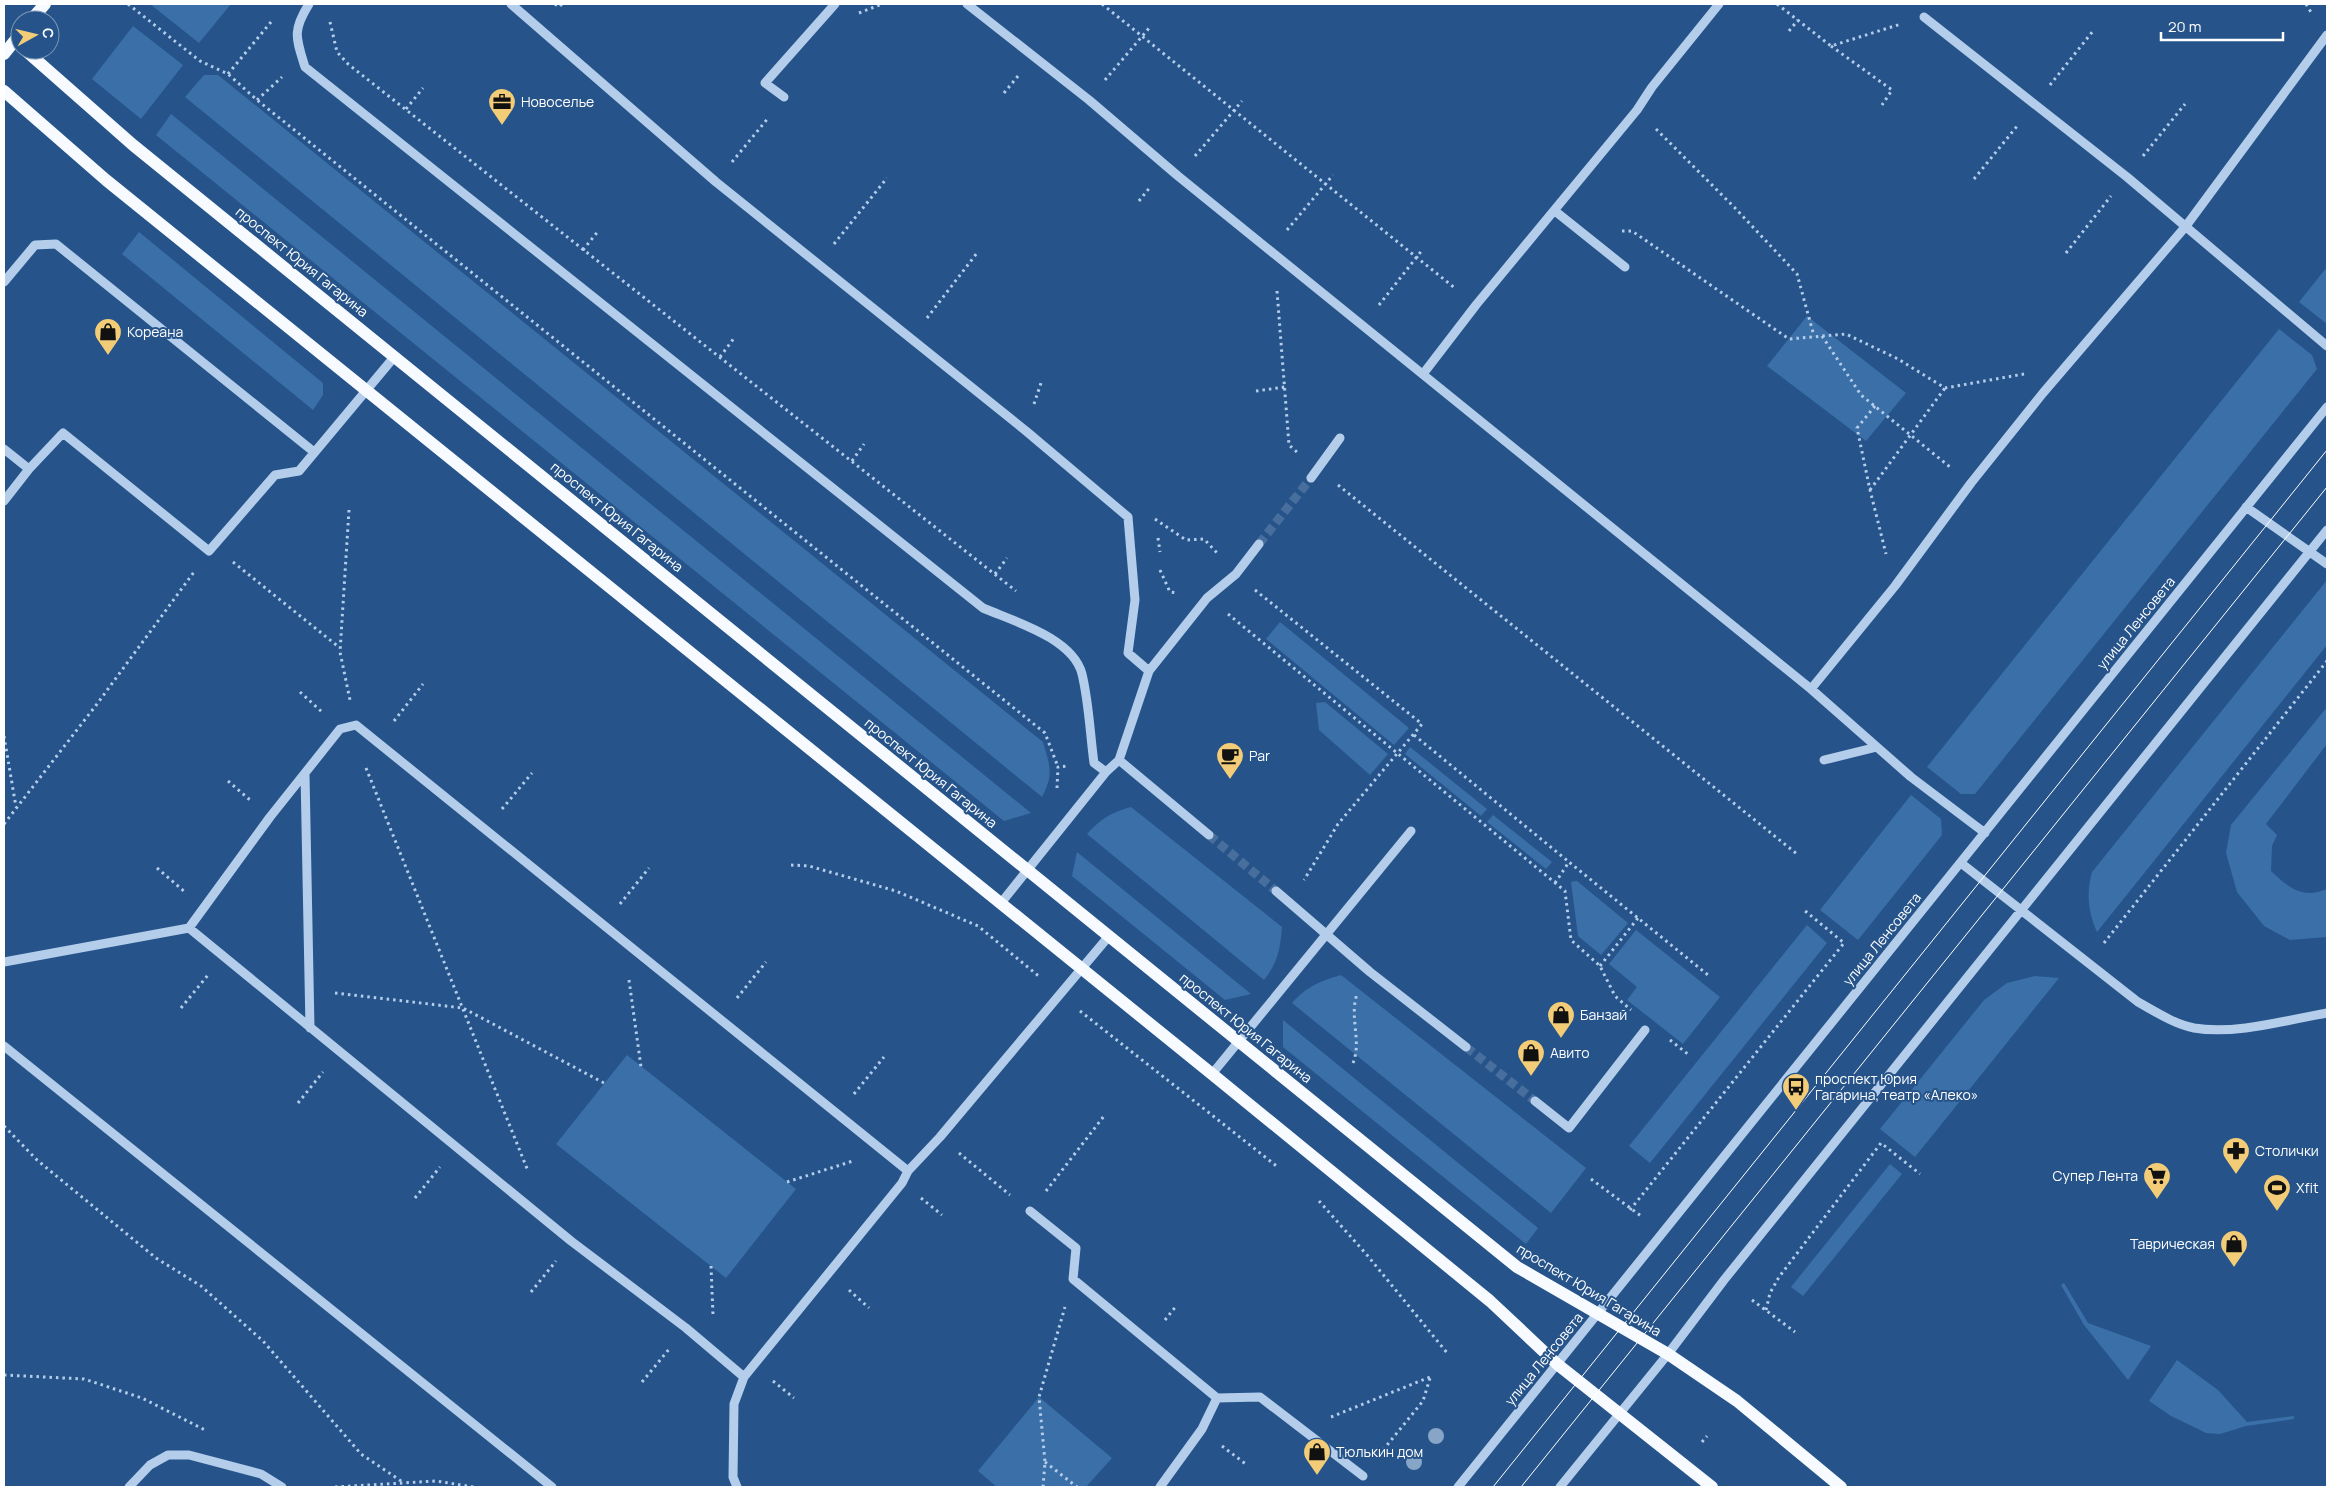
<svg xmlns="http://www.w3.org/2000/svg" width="2331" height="1491" font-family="Manrope,sans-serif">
<rect width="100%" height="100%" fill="#26548a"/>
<path fill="#3a6fa7" d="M150 4H231L199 43Z
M133 26 183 65 141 119 92 79Z
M204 75H218L1043 742C1050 766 1054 774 1042 797L185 97Z
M171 114 1031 813 1004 821 156 135Z
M139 232 323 383V395L313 410 122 254Z
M2327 267V324L2299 302Z
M1807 316 1906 393 1866 441 1767 366Z
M2279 329 2312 355 2317 369 1975 794H1961L1927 767Z
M2327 580V645L2097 932C2088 912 2086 893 2092 872Z
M1280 622 1409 728 1394 745 1266 639Z
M1325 702 1388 754 1370 775 1319 730 1316 703Z
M2327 707V744L2266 824 2277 835 2272 846 2271 871C2288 887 2302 900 2327 889V937L2290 940 2264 926 2237 892 2226 853 2231 825Z
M1410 747 1487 809 1481 816 1405 754Z
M1911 795 1941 819 1942 835 1858 940 1820 910Z
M1131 807 1282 927C1280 950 1278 962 1264 980L1087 834C1100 819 1112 812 1131 807Z
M1493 815 1552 862 1546 869 1487 822Z
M1077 852 1251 994 1225 1000 1072 876Z
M1577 881 1628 923 1601 955 1578 936 1571 882Z
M1807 925 1827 943 1650 1163 1629 1146Z
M1636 930 1720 997 1683 1044 1627 1000 1637 987 1609 964Z
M1341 975 1586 1168 1551 1213 1292 1003C1306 987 1320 981 1341 975Z
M2035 976 2059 978 1915 1157 1880 1129 1984 1000 2007 983Z
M1283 1020 1538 1228 1526 1244 1283 1047Z
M627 1055 796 1189 726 1278 556 1144Z
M1890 1164 1902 1174 1803 1296 1791 1287Z
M2064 1283 2088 1323 2151 1346 2128 1380 2084 1325 2061 1285Z
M2177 1360 2218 1390 2247 1422 2294 1416V1419L2246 1426 2220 1434 2206 1433 2171 1416 2149 1401Z
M1039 1397 1112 1458 1086 1487H997L978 1471Z"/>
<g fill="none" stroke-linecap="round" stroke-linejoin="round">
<path stroke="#476e9c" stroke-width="9" stroke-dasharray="9 4.5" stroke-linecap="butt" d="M1259 544 1311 478
M1209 835 1276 891
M1466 1047 1535 1101"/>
<path stroke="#b3cdea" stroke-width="3" stroke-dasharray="2.5 4" stroke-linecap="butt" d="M128 4 200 61 228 74 257 100 1045 733 1058 767
M555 4 559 7 562 4
M1102 4 1456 289
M1777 4 1831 46 1901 24
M2306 4 2312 14
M859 13 882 4
M330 22 337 52 348 64 1016 591
M1789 31 1798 20
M1831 46 1892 90 1882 105
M228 74 271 22
M1105 80 1150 27
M2050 85 2093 31
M1004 93 1018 76
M257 100 282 77
M406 109 423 88
M1656 129 1735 208 1797 274 1814 336
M1195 156 1242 101
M2143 156 2185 104
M732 162 769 117
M1974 179 2018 125
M1139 201 1151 186
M1287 230 1333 175
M1622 231H1632L1789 339 1846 334 1898 359 1945 388 2024 374
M834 244 887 178
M583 250 599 230
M2066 253 2111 196
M1277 291 1289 445 1298 453
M1379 305 1423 249
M927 318 977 253
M1822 336 1861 395 1950 467
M720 357 734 338
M1256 391 1285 387
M1034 404 1042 380
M1875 406 1857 428 1870 490 1886 554
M852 461 864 444
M1338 485 1797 854
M1870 490 1945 388
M349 510 340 652 350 700
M1155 519 1186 540 1204 539 1218 554
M1158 538 1160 552
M233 562 340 648
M1160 570 1170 592 1178 593
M995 574 1007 558
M1255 590 1422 724 1338 824 1304 880
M1228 614 1565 891 1571 940 1600 966 1615 996 1631 1010
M300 692 322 712
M394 721 423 684
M1414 735 1569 862
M4 736 16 807
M366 768 528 1171
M228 781 250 800
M1057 788 1058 767 1068 766
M502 809 532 773
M4 824 97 704 194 572
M791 865 809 866 896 891 978 926 1041 978
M157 868 185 892
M1555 883 1569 862 1708 975
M620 904 649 868
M2104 943 2327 661
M1600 966 1638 918
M629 980 641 1067
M335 993 463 1008 604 1083
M737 998 766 962
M181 1008 208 975
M1080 1011 1279 1168
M1670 1040 1689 1055
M1353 1063C1362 1041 1349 1017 1357 994
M854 1094 884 1057
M298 1103 323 1072
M4 1126 37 1160 156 1258 201 1286 263 1341 361 1454 404 1483
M959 1153 1010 1195
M1591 1179 1641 1216
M787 1182 853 1161
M1046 1191 1104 1116
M415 1198 440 1167
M921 1198 942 1215
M1319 1201 1367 1255 1448 1354
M1630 1210 1844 943 1804 910
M711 1266 713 1315
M849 1290 869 1308
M531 1292 556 1261
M1752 1300 1795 1332
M1766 1310 1770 1293 1779 1277 1881 1143 1920 1174
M1165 1320 1177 1305
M4 1375 84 1379 142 1398 205 1430
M773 1381 794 1398
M642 1382 670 1348
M1331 1417 1430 1377
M1702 1442 1707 1436
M1222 1446 1247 1465
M1379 1455 1423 1401 1430 1378
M1045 1462 1077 1487
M335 1487 436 1481 474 1487
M1043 1487 1045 1462 1039 1397 1065 1307"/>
<path stroke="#b3cdea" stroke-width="9" d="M309 4C292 31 296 38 305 67L983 608C1013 621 1073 638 1082 674 1089 703 1090 734 1094 763L1106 772
M511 4 716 182 1026 431 1128 517 1135 600 1128 653 1149 671
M967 4 1089 100 1178 176 1811 689 1911 777 1985 833
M1924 17 2127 177 2327 346
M784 97 765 83 835 4
M1555 211 1625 267
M4 282 35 245 56 244 314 452
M1423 374 1476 305 1637 110 1652 87 1719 4
M4 449 29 469
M1311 478 1340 438
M4 501 29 469 63 433 209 551 275 475 299 471 395 356
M2246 507 2327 564
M1811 689 1895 586 1971 483 2043 393 2186 226 2327 35
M1119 760 1209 835
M1824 760 1877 747
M305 774 310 1028
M1961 863 2138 1002C2156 1012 2174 1024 2194 1028 2235 1035 2287 1020 2327 1013
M1276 891 1370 972 1466 1047
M1001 903 1106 772 1119 760 1149 671 1207 598 1236 574 1259 544
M189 928 571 1241 686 1328 744 1377
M4 962 189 928 270 817 340 729 356 725 908 1171
M4 1046 552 1487
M1212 1074 1411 831
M1535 1101 1569 1128 1645 1030
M1030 1211 1076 1248 1073 1279 1217 1398 1202 1429 1160 1487
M1217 1398 1260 1397 1363 1476
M129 1487 150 1465 168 1455H189L261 1474 282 1487
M737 1487 733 1477 734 1404 744 1377 902 1183 908 1171 940 1137 1109 936
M1458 1487 2327 407
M1560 1487 1668 1354 1724 1280 2327 530"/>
<path stroke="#f7fafe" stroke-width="12" d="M31 20 45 4
M25 50 133 145 1517 1267 1668 1354 1737 1401 1841 1487
M4 54 20 34
M4 91 106 180 1212 1074 1490 1301 1557 1364 1712 1487"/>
<path stroke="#fff" stroke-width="1" d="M1493 1487 2327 450
M1521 1487 2327 487"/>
</g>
<g fill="#87a5c6">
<circle cx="1436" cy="1436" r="8"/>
<circle cx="1414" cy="1462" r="8"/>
</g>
<defs>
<symbol id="office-pin" viewBox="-11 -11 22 30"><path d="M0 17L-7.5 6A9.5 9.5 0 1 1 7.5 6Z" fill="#f3cc78" stroke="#26548a"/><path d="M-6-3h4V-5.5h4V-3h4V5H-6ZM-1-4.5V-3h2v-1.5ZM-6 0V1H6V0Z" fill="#111"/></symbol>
<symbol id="shop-pin" viewBox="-11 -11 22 30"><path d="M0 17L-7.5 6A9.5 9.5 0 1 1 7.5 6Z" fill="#f3cc78" stroke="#26548a"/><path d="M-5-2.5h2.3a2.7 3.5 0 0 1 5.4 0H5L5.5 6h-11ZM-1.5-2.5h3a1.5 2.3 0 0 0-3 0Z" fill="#111"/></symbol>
<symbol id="cafe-pin" viewBox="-11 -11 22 30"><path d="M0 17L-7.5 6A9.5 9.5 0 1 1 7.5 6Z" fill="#f3cc78" stroke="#26548a"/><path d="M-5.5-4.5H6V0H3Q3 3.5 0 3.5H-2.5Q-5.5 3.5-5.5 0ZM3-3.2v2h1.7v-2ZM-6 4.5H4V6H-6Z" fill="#111"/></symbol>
<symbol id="bus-pin" viewBox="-11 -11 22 30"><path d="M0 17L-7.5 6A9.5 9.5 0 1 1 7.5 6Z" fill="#f3cc78" stroke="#26548a"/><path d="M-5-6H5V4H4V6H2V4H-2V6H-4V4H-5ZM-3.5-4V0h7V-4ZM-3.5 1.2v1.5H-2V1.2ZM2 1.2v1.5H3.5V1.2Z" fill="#111"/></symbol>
<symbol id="pharmacy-pin" viewBox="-11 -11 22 30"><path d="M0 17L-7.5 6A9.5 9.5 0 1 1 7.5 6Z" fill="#f3cc78" stroke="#26548a"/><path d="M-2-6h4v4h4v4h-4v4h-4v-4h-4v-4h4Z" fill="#111"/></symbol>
<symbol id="supermarket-pin" viewBox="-11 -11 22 30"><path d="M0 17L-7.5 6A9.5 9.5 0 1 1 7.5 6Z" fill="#f3cc78" stroke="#26548a"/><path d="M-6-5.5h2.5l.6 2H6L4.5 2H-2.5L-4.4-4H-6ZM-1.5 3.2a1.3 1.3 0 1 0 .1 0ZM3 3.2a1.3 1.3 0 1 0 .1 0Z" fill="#111"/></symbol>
<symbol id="stadium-pin" viewBox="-11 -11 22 30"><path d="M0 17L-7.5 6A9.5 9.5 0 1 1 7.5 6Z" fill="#f3cc78" stroke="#26548a"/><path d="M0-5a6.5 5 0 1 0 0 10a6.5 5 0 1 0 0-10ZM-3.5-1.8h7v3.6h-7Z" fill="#111"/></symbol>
</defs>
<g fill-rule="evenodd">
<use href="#office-pin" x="486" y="86" width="32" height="43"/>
<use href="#shop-pin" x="92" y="316" width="32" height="43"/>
<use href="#cafe-pin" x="1214" y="740" width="32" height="43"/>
<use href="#shop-pin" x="1545" y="999" width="32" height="43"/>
<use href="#shop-pin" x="1515" y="1037" width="32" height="43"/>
<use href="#bus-pin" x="1780" y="1071" width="32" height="43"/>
<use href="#pharmacy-pin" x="2220" y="1135" width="32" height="43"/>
<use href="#supermarket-pin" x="2141" y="1160" width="32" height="43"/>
<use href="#stadium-pin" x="2261" y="1172" width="32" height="43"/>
<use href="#shop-pin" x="2218" y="1228" width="32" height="43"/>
<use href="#shop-pin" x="1301" y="1436" width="32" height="43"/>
</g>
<g text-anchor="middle" stroke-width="4" stroke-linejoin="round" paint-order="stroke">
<g font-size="14" fill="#fff" stroke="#26548a" text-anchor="start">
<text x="521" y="107">Новоселье</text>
<text x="127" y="337">Кореана</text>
<text x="1249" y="761">Par</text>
<text x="1580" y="1020">Банзай</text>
<text x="1550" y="1058">Авито</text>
<text x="1815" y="1084">проспект Юрия<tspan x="1815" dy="16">Гагарина, театр «Алеко»</tspan></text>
<text x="2255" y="1156">Столички</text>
<text x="2138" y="1181" text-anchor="end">Супер Лента</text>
<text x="2296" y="1193">Xfit</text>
<text x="2215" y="1249" text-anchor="end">Таврическая</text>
<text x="1336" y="1457">Тюлькин дом</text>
</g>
<g font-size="14" fill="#fff" stroke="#26548a">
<text transform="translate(302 262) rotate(39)" y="5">проспект Юрия Гагарина</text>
<text transform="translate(617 517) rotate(39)" y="5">проспект Юрия Гагарина</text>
<text transform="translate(2136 623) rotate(-51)" y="5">улица Ленсовета</text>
<text transform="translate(931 773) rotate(39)" y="5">проспект Юрия Гагарина</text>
<text transform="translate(1882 939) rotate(-51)" y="5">улица Ленсовета</text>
<text transform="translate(1246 1028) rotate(39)" y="5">проспект Юрия Гагарина</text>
<text transform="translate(1589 1290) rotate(31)" y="5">проспект Юрия Гагарина</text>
<text transform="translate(1544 1359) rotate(-51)" y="5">улица Ленсовета</text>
</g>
</g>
<rect width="2331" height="1491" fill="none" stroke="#ffffff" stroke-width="10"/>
<g transform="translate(35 35) rotate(82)"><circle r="24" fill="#26548a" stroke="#7d98b9"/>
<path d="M0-4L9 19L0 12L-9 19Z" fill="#f3cc78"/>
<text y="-8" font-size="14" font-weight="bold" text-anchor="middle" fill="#ffffff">С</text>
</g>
<path d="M2161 32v8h122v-8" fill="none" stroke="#ffffff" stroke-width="2.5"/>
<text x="2168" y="32" font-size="15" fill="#ffffff" stroke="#26548a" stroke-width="4" paint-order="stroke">20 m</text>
</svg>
